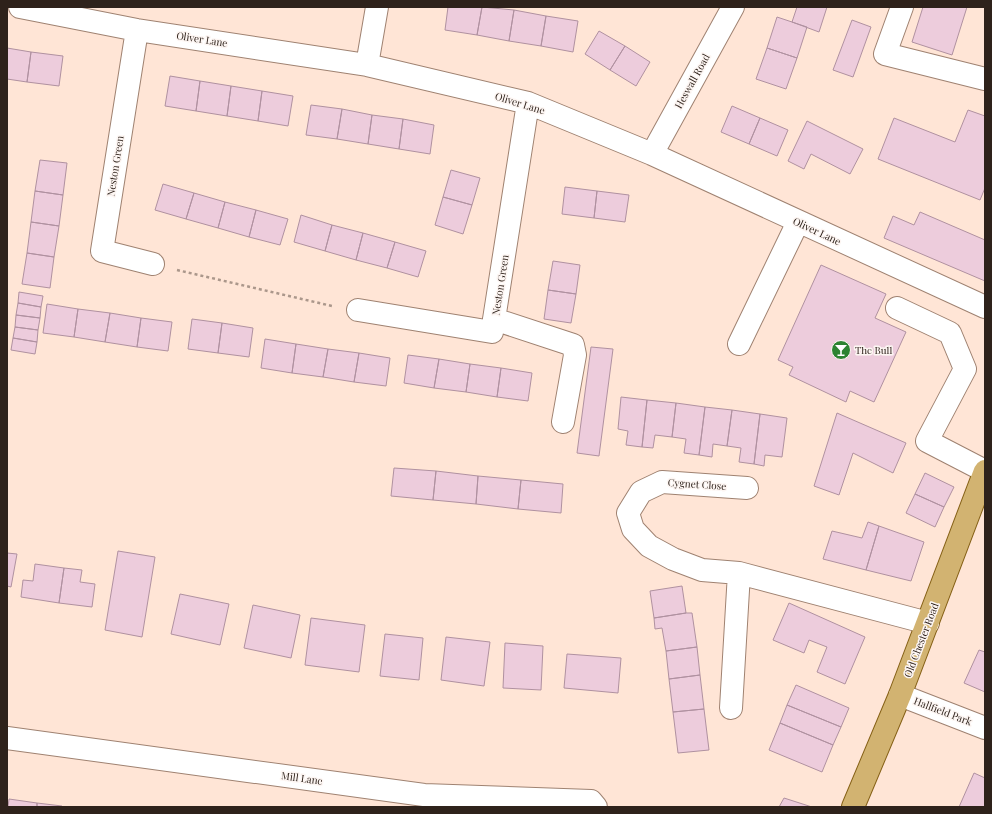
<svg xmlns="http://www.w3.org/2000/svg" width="992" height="814" font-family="'Playfair Display',serif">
<rect width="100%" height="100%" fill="#ffe5d6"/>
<path fill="#edccdc" stroke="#b091a0" d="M448 7H482L477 35 445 30Z
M482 7 514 10 509 41 477 35Z
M797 7H827L819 32 792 22Z
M923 7H967L952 55 912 42Z
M514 10 546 16 541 46 509 41Z
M546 16 578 21 573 52 541 46Z
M777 17 807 27 797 58 767 48Z
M852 20 871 27 853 77 833 70Z
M599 31 625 46 610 70 585 54Z
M625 46 650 62 636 86 610 70Z
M7 48 31 52 27 82 7 79Z
M767 48 797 58 786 89 756 79Z
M31 52 63 56 59 86 27 82Z
M170 76 200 81 196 111 165 106Z
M200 81 231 86 227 116 196 111Z
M231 86 262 91 258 121 227 116Z
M262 91 293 96 288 126 258 121Z
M311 105 342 109 337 139 306 135Z
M732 106 760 118 749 144 721 132Z
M342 109 372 115 368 144 337 139Z
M968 110 985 116V188L980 200 878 159 894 118 955 142Z
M372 115 403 119 399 149 368 144Z
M760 118 788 130 777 156 749 144Z
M403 119 434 125 430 154 399 149Z
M807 121 863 149 850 174 811 154 804 169 788 161Z
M40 160 67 163 63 195 35 191Z
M451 170 480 178 472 205 443 197Z
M163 184 194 193 186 219 155 210Z
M565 187 597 191 594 218 562 214Z
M35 191 63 195 59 226 31 222Z
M597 191 629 195 625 222 594 218Z
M194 193 225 202 218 228 186 219Z
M443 197 472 205 463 234 435 225Z
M225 202 256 210 249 237 218 228Z
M256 210 288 219 280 245 249 237Z
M920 212 985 240V281L884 238 893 216 914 225Z
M301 215 332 225 325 251 294 242Z
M31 222 59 226 54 257 27 253Z
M332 225 363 233 356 260 325 251Z
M363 233 395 242 387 268 356 260Z
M395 242 426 251 418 277 387 268Z
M27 253 54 257 50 288 22 284Z
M553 261 580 265 576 294 548 290Z
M821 265 886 294 875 318 906 332 874 402 850 391 846 402 789 375 793 367 778 360Z
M548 290 576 294 571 323 544 319Z
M19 292 43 296 41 307 18 303Z
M18 303 41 307 40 318 16 315Z
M47 304 78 309 74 337 43 333Z
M78 309 110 313 105 342 74 337Z
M110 313 141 318 137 347 105 342Z
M16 315 40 318 38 330 15 327Z
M141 318 172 322 168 351 137 347Z
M192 319 222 323 218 353 188 349Z
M222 323 253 328 249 357 218 353Z
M15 327 38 330 37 342 13 338Z
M13 338 37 342 35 354 11 350Z
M265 339 296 344 292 373 261 368Z
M296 344 328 349 323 377 292 373Z
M591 347 613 349 599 456 577 453Z
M328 349 359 353 354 382 323 377Z
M359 353 390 358 386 386 354 382Z
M408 355 439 359 434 388 404 383Z
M439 359 470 364 466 392 434 388Z
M470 364 501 368 497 397 466 392Z
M501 368 532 373 528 401 497 397Z
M621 397 647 400 642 447 626 445 628 431 618 429Z
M647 400 676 403 672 437 655 435 653 448 642 447Z
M676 403 705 407 699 455 684 453 686 439 672 437Z
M705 407 732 410 727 446 713 444 712 457 699 455Z
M732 410 760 414 754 464 739 462 741 448 727 446Z
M837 413 906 443 893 473 853 453 839 495 814 486Z
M760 414 787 418 782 457 765 455 764 466 754 464Z
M394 468 436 471 433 500 391 496Z
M436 471 478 476 476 504 433 500Z
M925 473 954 487 944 507 915 494Z
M478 476 521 480 518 509 476 504Z
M521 480 563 484 561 513 518 509Z
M915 494 944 507 935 527 906 513Z
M868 522 879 526 866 570 823 559 832 531 862 538Z
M879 526 924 542 911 581 866 570Z
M118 551 155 557 142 637 105 630Z
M7 553 17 554 11 587 7 586Z
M35 564 64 568 59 603 21 597 23 580 33 581Z
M64 568 82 570 80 582 95 584 92 607 59 603Z
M682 586 686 613 654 618 650 591Z
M180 594 229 604 220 645 171 634Z
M789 603 865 637 845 684 817 672 827 647 809 640 804 653 773 640Z
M253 605 300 615 291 658 244 648Z
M686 613H692L697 647 666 651 662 628 655 629 654 618Z
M311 618 365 625 359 672 305 665Z
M385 634 423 638 419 680 380 676Z
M446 637 490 642 484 686 441 680Z
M505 643 543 646 541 690 503 688Z
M697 647 700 675 669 679 666 651Z
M979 650 985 652V692L964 683Z
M567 654 621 658 618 693 564 688Z
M700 675 704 709 673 712 669 679Z
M796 685 849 708 841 727 787 705Z
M787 705 841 727 833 745 780 723Z
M704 709 709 750 678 753 673 712Z
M780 723 833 745 822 772 769 750Z
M974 773 985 778V807H959Z
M784 798 812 807H779Z
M9 799 37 803V807H8Z
M37 803 62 806V807H37Z"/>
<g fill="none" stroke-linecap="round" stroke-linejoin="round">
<defs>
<path id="minor" d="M20 7 137 30 367 65 528 103 652 154 985 307
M902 7 885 54 985 79
M137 30 102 251 153 264
M367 65 377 7
M652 154 733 7
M897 308 950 333 965 369 927 441 985 471
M358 310 492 332 528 103
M494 319 573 345 575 355 563 422
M739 344 798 222
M739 573 928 623
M900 695 985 728
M731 708 739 573 702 570 673 559 649 546 633 529 628 513 641 492 662 482 747 488
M7 738 424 795 591 801 596 807"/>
<path id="major" d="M853 807 900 695 985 471"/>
</defs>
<use href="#minor" stroke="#9f8271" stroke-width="24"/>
<use href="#major" stroke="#856016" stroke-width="24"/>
<path stroke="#ab978b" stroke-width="2.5" stroke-dasharray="3 3" stroke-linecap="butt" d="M177 270 332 306"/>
<use href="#minor" stroke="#fff" stroke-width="22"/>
<use href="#major" stroke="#d2b371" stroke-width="22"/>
</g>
<defs>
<symbol id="bar-disc" viewBox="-11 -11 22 22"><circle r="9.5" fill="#2c8331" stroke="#fdf6f3"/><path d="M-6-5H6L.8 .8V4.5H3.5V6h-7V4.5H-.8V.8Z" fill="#fff"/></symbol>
</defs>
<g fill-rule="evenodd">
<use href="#bar-disc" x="830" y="339" width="22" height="22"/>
</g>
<g text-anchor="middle" stroke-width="3" stroke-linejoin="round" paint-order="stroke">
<g font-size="10" fill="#2e221b" stroke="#fdf6f3">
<text transform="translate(202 39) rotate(9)" y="4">Oliver Lane</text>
<text transform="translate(692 81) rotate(-61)" y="4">Heswall Road</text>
<text transform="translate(520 103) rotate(17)" y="4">Oliver Lane</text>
<text transform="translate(115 166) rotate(-81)" y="4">Neston Green</text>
<text transform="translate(817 231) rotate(25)" y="4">Oliver Lane</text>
<text transform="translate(500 285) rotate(-81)" y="4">Neston Green</text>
<text transform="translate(697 484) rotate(4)" y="4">Cygnet Close</text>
<text transform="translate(921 640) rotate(-69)" y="4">Old Chester Road</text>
<text transform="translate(943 711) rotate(21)" y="4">Hallfield Park</text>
<text transform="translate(302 778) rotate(8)" y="4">Mill Lane</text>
</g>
<g font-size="10" fill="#2e221b" stroke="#fdf6f3" text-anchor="start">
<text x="855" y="354">The Bull</text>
</g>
</g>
<rect width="992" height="814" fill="none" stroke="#2e221b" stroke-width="16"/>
</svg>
